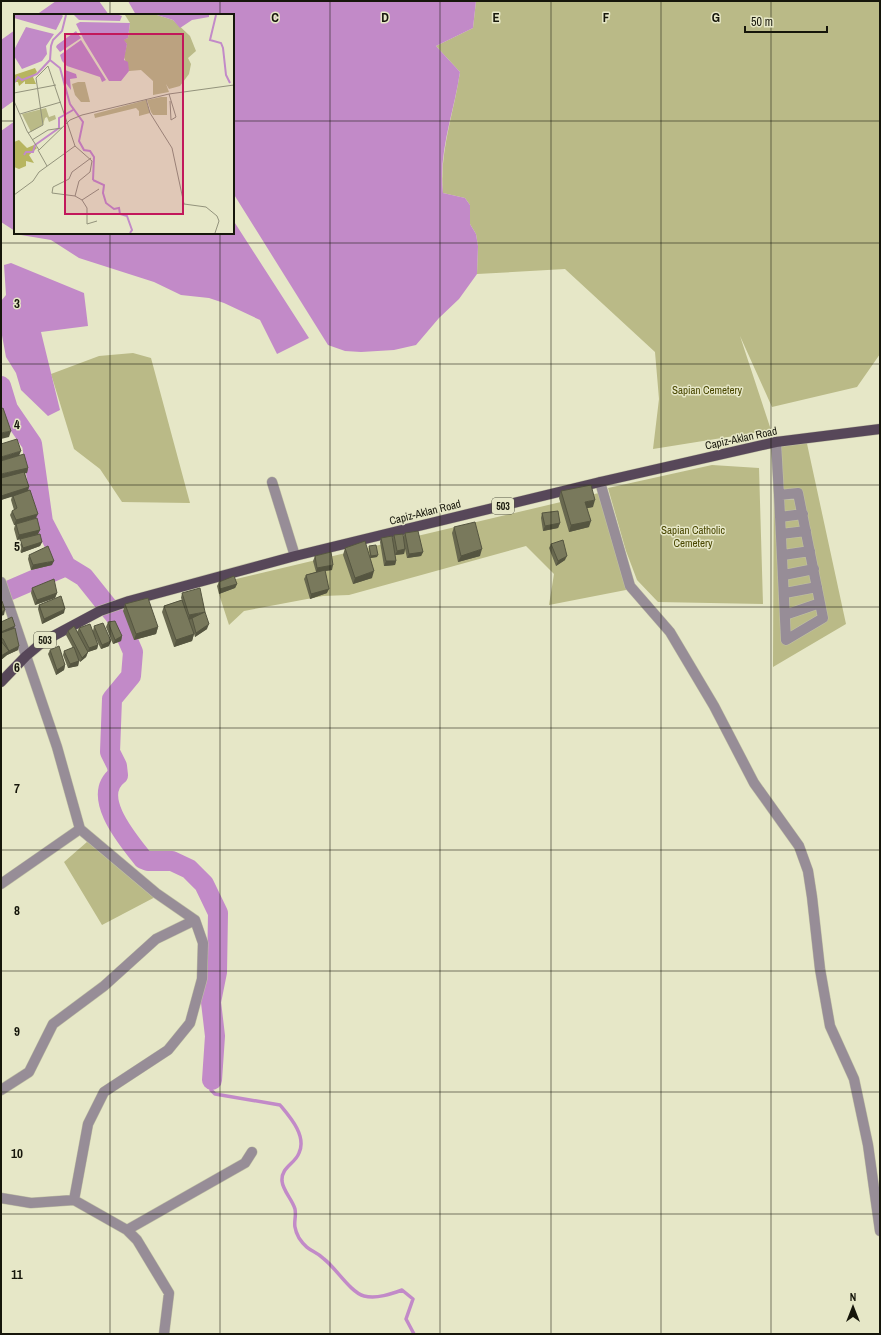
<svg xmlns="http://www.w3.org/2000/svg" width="881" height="1335" font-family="'Archivo Narrow',sans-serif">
<rect width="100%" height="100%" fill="#e6e7c7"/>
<path fill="#baba87" d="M476 1H880V354L857 387 772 407 740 336 771 430 653 449 659 399 655 352 565 269 477 274 478 246 476 234 470 224V205L465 198 443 193C439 152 454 113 460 72L436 46 473 28Z
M133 353 151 358 190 503 122 502 100 469 74 449 51 374 99 356Z
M806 439 846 624 773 667 774 444Z
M712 465 759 468 763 604 658 602 637 580 626 551 608 488Z
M603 492 631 589 549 605 554 574 526 546 349 595 323 596 244 611 229 625 219 594 235 588 232 580Z
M95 835 161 894 102 925 64 862Z"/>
<path fill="#c28ac8" d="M56 1H99L109 15H36Z
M128 1H476L473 28 436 46 460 72C454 113 438 152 443 193L465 198 470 205V224L476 234 478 246 477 274 459 299 439 318 416 345 394 350 361 352 345 351 328 345 233 193V15H136Z
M15 30V100L1 110V40Z
M15 121V231L1 222V131Z
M233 220 309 338 277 354 260 320 224 303 209 298 181 295 154 282 79 258 51 240 21 235 17 233H233Z
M11 263 84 293 88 326 41 332 60 410 48 416 21 390 16 373 6 357 1 330V301L6 295 4 265Z"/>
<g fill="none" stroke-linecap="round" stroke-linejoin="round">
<path stroke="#c28ac8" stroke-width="3.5" d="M212 1080 211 1090 215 1094 280 1105C290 1117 307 1136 299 1153 295 1164 281 1167 282 1181 283 1191 292 1199 295 1209 297 1220 291 1223 299 1238 309 1253 314 1249 324 1259 335 1267 351 1293 364 1296 377 1299 391 1294 402 1290L413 1299 406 1319 414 1334"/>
<path stroke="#c28ac8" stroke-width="20" d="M1 386 8 409 32 444 43 522 66 566 84 577 120 622 133 652 131 676 112 699 110 752 117 766 118 775C90 796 128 840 143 859L148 861H172L189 869 204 884 218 913 217 972 211 1002 215 1036 212 1080
M1 594 66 566"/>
<defs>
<path id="street" d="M776 442 779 495 798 493 823 618 786 640 779 495
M272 482 295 556
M600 482 630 586 670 632 714 706 754 783 799 846 808 871 812 897 820 969 830 1026 854 1079 868 1145 880 1231
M780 517 803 514
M781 534 806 531
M783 555 810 551
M784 575 814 569
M1 582 57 747 80 829 156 893 195 920 203 943 202 979 190 1023 168 1050 104 1092 88 1124 74 1200 127 1230 137 1240 169 1293 164 1334
M785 593 817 587
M785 615 820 603
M1 884 80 829
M1 1090 29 1072 53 1024 104 986 156 939 195 920
M1 1198 31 1203 74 1200
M127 1230 245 1163 252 1152"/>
<path id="primary" d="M1 682 26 656 44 641 100 611 129 601 295 556 600 482 776 442 880 429"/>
</defs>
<use href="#street" stroke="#c1c1a5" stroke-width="11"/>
<use href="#primary" stroke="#c1c1a5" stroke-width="11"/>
<use href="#street" stroke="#978d97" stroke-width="10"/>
<use href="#primary" stroke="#574759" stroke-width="10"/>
</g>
<path fill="#68684f" d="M20 455 28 468 27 473H25L28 491 36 518 26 521 40 530 38 534 42 542 40 546 21 553 18 544 20 539 17 540 14 529 15 525H14L10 515 12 511 14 510 11 500 12 496 1 500Z
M561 491 593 507 587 508 589 527 569 532 559 498Z
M542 513 560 523 558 528 543 531 541 518Z
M454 527 480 556 458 562 452 533Z
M405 533 423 552 421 556 407 558 405 549 404 554 395 555 396 561 395 565 384 566 380 542 381 538 392 539 394 535 403 537Z
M551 544 565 560 556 566 549 548Z
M369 546 377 557 370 558 369 549Z
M345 548 372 578 353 584 343 555Z
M29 555 52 565 31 570 28 559Z
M315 556 332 570 325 571 327 593 310 599 304 579 306 575 316 572 313 561Z
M219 582 237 584 235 588 219 594 217 586Z
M32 588 57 593 55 598 35 605 31 593Z
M182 593 207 629 195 637 194 634 192 641 174 647 162 612 164 606 182 600 181 598Z
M125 604 158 627 156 634 134 640 123 611Z
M39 605 64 613 42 624 38 609Z
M1 622 14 628 18 650 7 655 1 660Z
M108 622 122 636 121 641 113 644 106 627Z
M94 626 109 646 101 649 95 637 98 645 97 649 88 652 86 657 80 662 77 657 79 661 78 666 68 668 63 655 64 651 73 648 66 635 68 631 77 632 79 628 93 631Z
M50 650 65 665 64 670 56 675 48 654Z"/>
<path fill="#555540" d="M11 431 9 437 1 439V433Z
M21 451 19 456 1 461V457Z
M28 468 27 473 1 479V474Z
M29 487 28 492 1 500V496Z
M595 500 593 507 583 509 585 502Z
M38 514 36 518 14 525 16 520Z
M591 521 589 527 569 532 571 525Z
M560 523 558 528 543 531 545 526Z
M40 530 38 534 17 540 19 535Z
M42 542 40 546 21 553 23 548Z
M405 549 404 554 395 555 397 551Z
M482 549 480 556 458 562 461 556Z
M423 552 421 556 407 558 409 554Z
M378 555 377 557 370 558 371 556Z
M567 556 565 560 556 566 558 561Z
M54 561 52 565 31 570 33 565Z
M386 561H396L395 565 384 566Z
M333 565 332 570 316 572 317 568Z
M374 571 372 578 353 584 355 578Z
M237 584 235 588 219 594 220 589Z
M329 589 327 593 310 599 311 594Z
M57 593 55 598 35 605 37 600Z
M65 609 64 613 42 624 44 619Z
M5 610 4 615 1 616V612Z
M205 612 204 616 188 620 189 615Z
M209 624 207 629 195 637 196 633Z
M15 626 13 630 1 635V632Z
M158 627 156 634 134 640 136 634Z
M194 634 192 641 174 647 176 640Z
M122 636 121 641 113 644 115 640Z
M111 641 109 646 101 649 102 645Z
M98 645 97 649 88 652 89 648Z
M19 646 18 650 7 655 1 660V656L9 651Z
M88 652 86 657 80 662 82 658Z
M79 661 78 666 68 668 70 664Z
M65 665 64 670 56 675 57 670Z"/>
<path fill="#79795c" stroke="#555540" d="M3 408 11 431 1 433V409Z
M17 439 21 451 1 457V444Z
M24 454 28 468 1 474V461Z
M24 472 29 487 1 496V478Z
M591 485 595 500 585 502 591 521 571 525 561 491Z
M30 490 38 514 16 520 12 511 17 508 13 496Z
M558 511 560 523 545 526 542 513Z
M37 518 40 530 19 535 16 524Z
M475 522 482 549 461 556 454 527Z
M418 531 423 552 409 554 405 533Z
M40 534 42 542 23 548 20 539Z
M403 534 405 549 397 551 394 535Z
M392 536 396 561H386L381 538Z
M563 540 567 556 558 561 551 544Z
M365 541 374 571 355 578 345 548Z
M376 545 378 555 371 556 369 546Z
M48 546 54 561 33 565 29 555Z
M331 552 333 565 317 568 315 556Z
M325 570 329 589 311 594 306 575Z
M234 576 237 584 220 589 219 582Z
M54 579 57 593 37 600 32 588Z
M200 588 205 612 189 615 182 593Z
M61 596 65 609 44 619 39 605Z
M148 598 158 627 136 634 125 604Z
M182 600 194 634 176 640 164 606Z
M1 601H2L5 610 1 612Z
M205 612 209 624 196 633 192 618Z
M12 617 15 626 1 632V622Z
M115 621 122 636 115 640 108 622Z
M103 623 111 641 102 645 94 626Z
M90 624 98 645 89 648 79 628Z
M74 626 88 652 82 658 68 631Z
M15 628 19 646 9 651 3 639 1 638V633Z
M1 641 9 651 1 656Z
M59 646 65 665 57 670 50 650Z
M74 647 79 661 70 664 64 651Z"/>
<path fill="none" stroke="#16160b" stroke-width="1" stroke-opacity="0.55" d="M110 1V15M220 1V15M330 1V1334M440 1V1334M551 1V1334M661 1V1334M771 1V1334M1 121H15M233 121H880M110 233V1334M220 233V1334M1 243H880M1 364H880M1 485H880M1 607H880M1 728H880M1 850H880M1 971H880M1 1092H880M1 1214H880"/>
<g text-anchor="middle" stroke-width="3" stroke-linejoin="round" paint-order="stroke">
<g fill="#e6e7c7" stroke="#545543" stroke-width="1">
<rect x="492" y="498" width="22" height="16" rx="3"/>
<rect x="34" y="632" width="22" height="16" rx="3"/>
</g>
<g font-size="10" font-weight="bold" fill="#16160b">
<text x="503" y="510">503</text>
<text x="45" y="644">503</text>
</g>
<g font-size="11" fill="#494700" stroke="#e6e7c7">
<text x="707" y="394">Sapian Cemetery</text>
<text x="693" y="534">Sapian Catholic<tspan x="693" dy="13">Cemetery</tspan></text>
</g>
<g font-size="11" fill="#16160b" stroke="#e6e7c7">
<text transform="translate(741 438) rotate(-12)" y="4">Capiz-Aklan Road</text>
<text transform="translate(425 512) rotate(-14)" y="4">Capiz-Aklan Road</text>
</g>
</g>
<g transform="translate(14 14)">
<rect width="220" height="220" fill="#e6e7c7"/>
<path d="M111 1H143L159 6 176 22 182 37 174 44 177 50 175 60 166 72 155 75 152 70 155 78 139 81V67L127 56 115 57 110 43 113 30 109 26 114 24 116 9ZM64 68H71L76 88H67L61 81 58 70ZM147 83H153V101H139L137 98 133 86ZM132 86 136 99 125 102V97L122 94 81 104 80 100ZM32 94 35 103 41 101 42 105 35 108 33 103 31 104 29 111 17 118 8 100Z" fill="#baba87"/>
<path d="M21 54 23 58 19 63 22 70H11V67L5 72 4 68H0V61ZM5 126 13 134 20 131 23 134 15 141 20 149 12 147V152L5 155 0 153V128Z" fill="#b7b55f"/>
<path d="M0 1H48L49 2 42 16 0 4ZM60 1H105L108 2 106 7 65 6ZM143 1H195V3L178 6 166 14 159 6ZM66 8 116 9 114 24 110 26 113 30 110 46 114 48 115 57 107 67H95L70 26 62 10ZM12 13 40 20 32 32 33 40 28 47 8 55 0 42V36ZM62 17 67 24 46 38 42 33 43 31ZM67 26 92 66 88 68 86 63 53 52 48 47 46 41ZM51 56 62 60 63 64 56 65 57 76 51 68Z" fill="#c28ac8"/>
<path fill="none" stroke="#c28ac8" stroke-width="2" d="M202 1 196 26 207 29 209 34 212 61 216 69M36 46 46 54 56 90 69 108 65 127 70 136 76 137 80 143 79 166M0 69 4 63 8 66 23 60 36 46 37 32 39 26 48 17 52 1M10 141 12 138H19L21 131 45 114V104L59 96M79 166 90 171 89 179 92 189 100 195 105 194 106 200 113 202 118 216 116 219"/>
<path fill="none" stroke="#93937c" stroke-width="1" d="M0 79 42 71M155 80 162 103 157 106 156 87M132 85 136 99 158 134 170 190 192 193 203 202 205 207 201 219M0 87 13 117 25 136 56 106 68 101 155 80 220 71M6 100 47 88M14 119 29 111 22 64 34 52 61 132 78 147 76 158 65 167 61 182 68 186 73 194V210L83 207M18 126 34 116 48 114M24 136 33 152M0 181 19 167 25 158 61 132M61 182 38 179 39 173 55 165 58 158 77 144M68 186 85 175"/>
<path fill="#c2185b" fill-opacity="0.15" stroke="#c2185b" stroke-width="2" d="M51 20H169V200H51Z"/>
<rect width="220" height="220" fill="none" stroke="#16160b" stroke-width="2"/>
</g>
<g font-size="13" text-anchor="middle" font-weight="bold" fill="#16160b" stroke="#e6e7c7" stroke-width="3" stroke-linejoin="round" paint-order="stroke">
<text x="275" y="22">C</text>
<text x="385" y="22">D</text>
<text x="496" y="22">E</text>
<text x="606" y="22">F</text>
<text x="716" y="22">G</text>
<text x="17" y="308">3</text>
<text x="17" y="429">4</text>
<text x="17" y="551">5</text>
<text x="17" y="672">6</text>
<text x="17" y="793">7</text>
<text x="17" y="915">8</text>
<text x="17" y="1036">9</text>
<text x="17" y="1158">10</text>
<text x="17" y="1279">11</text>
</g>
<rect width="881" height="1335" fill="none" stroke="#16160b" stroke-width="4"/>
<g transform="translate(853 1307)" stroke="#e6e7c7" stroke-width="3" paint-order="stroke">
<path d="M0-3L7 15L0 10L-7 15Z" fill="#16160b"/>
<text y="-6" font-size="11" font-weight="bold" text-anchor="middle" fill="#16160b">N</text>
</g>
<path d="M745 26v6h82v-6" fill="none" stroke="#16160b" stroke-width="2"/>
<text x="751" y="26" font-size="12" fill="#16160b" stroke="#e6e7c7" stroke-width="3" paint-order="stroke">50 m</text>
</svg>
